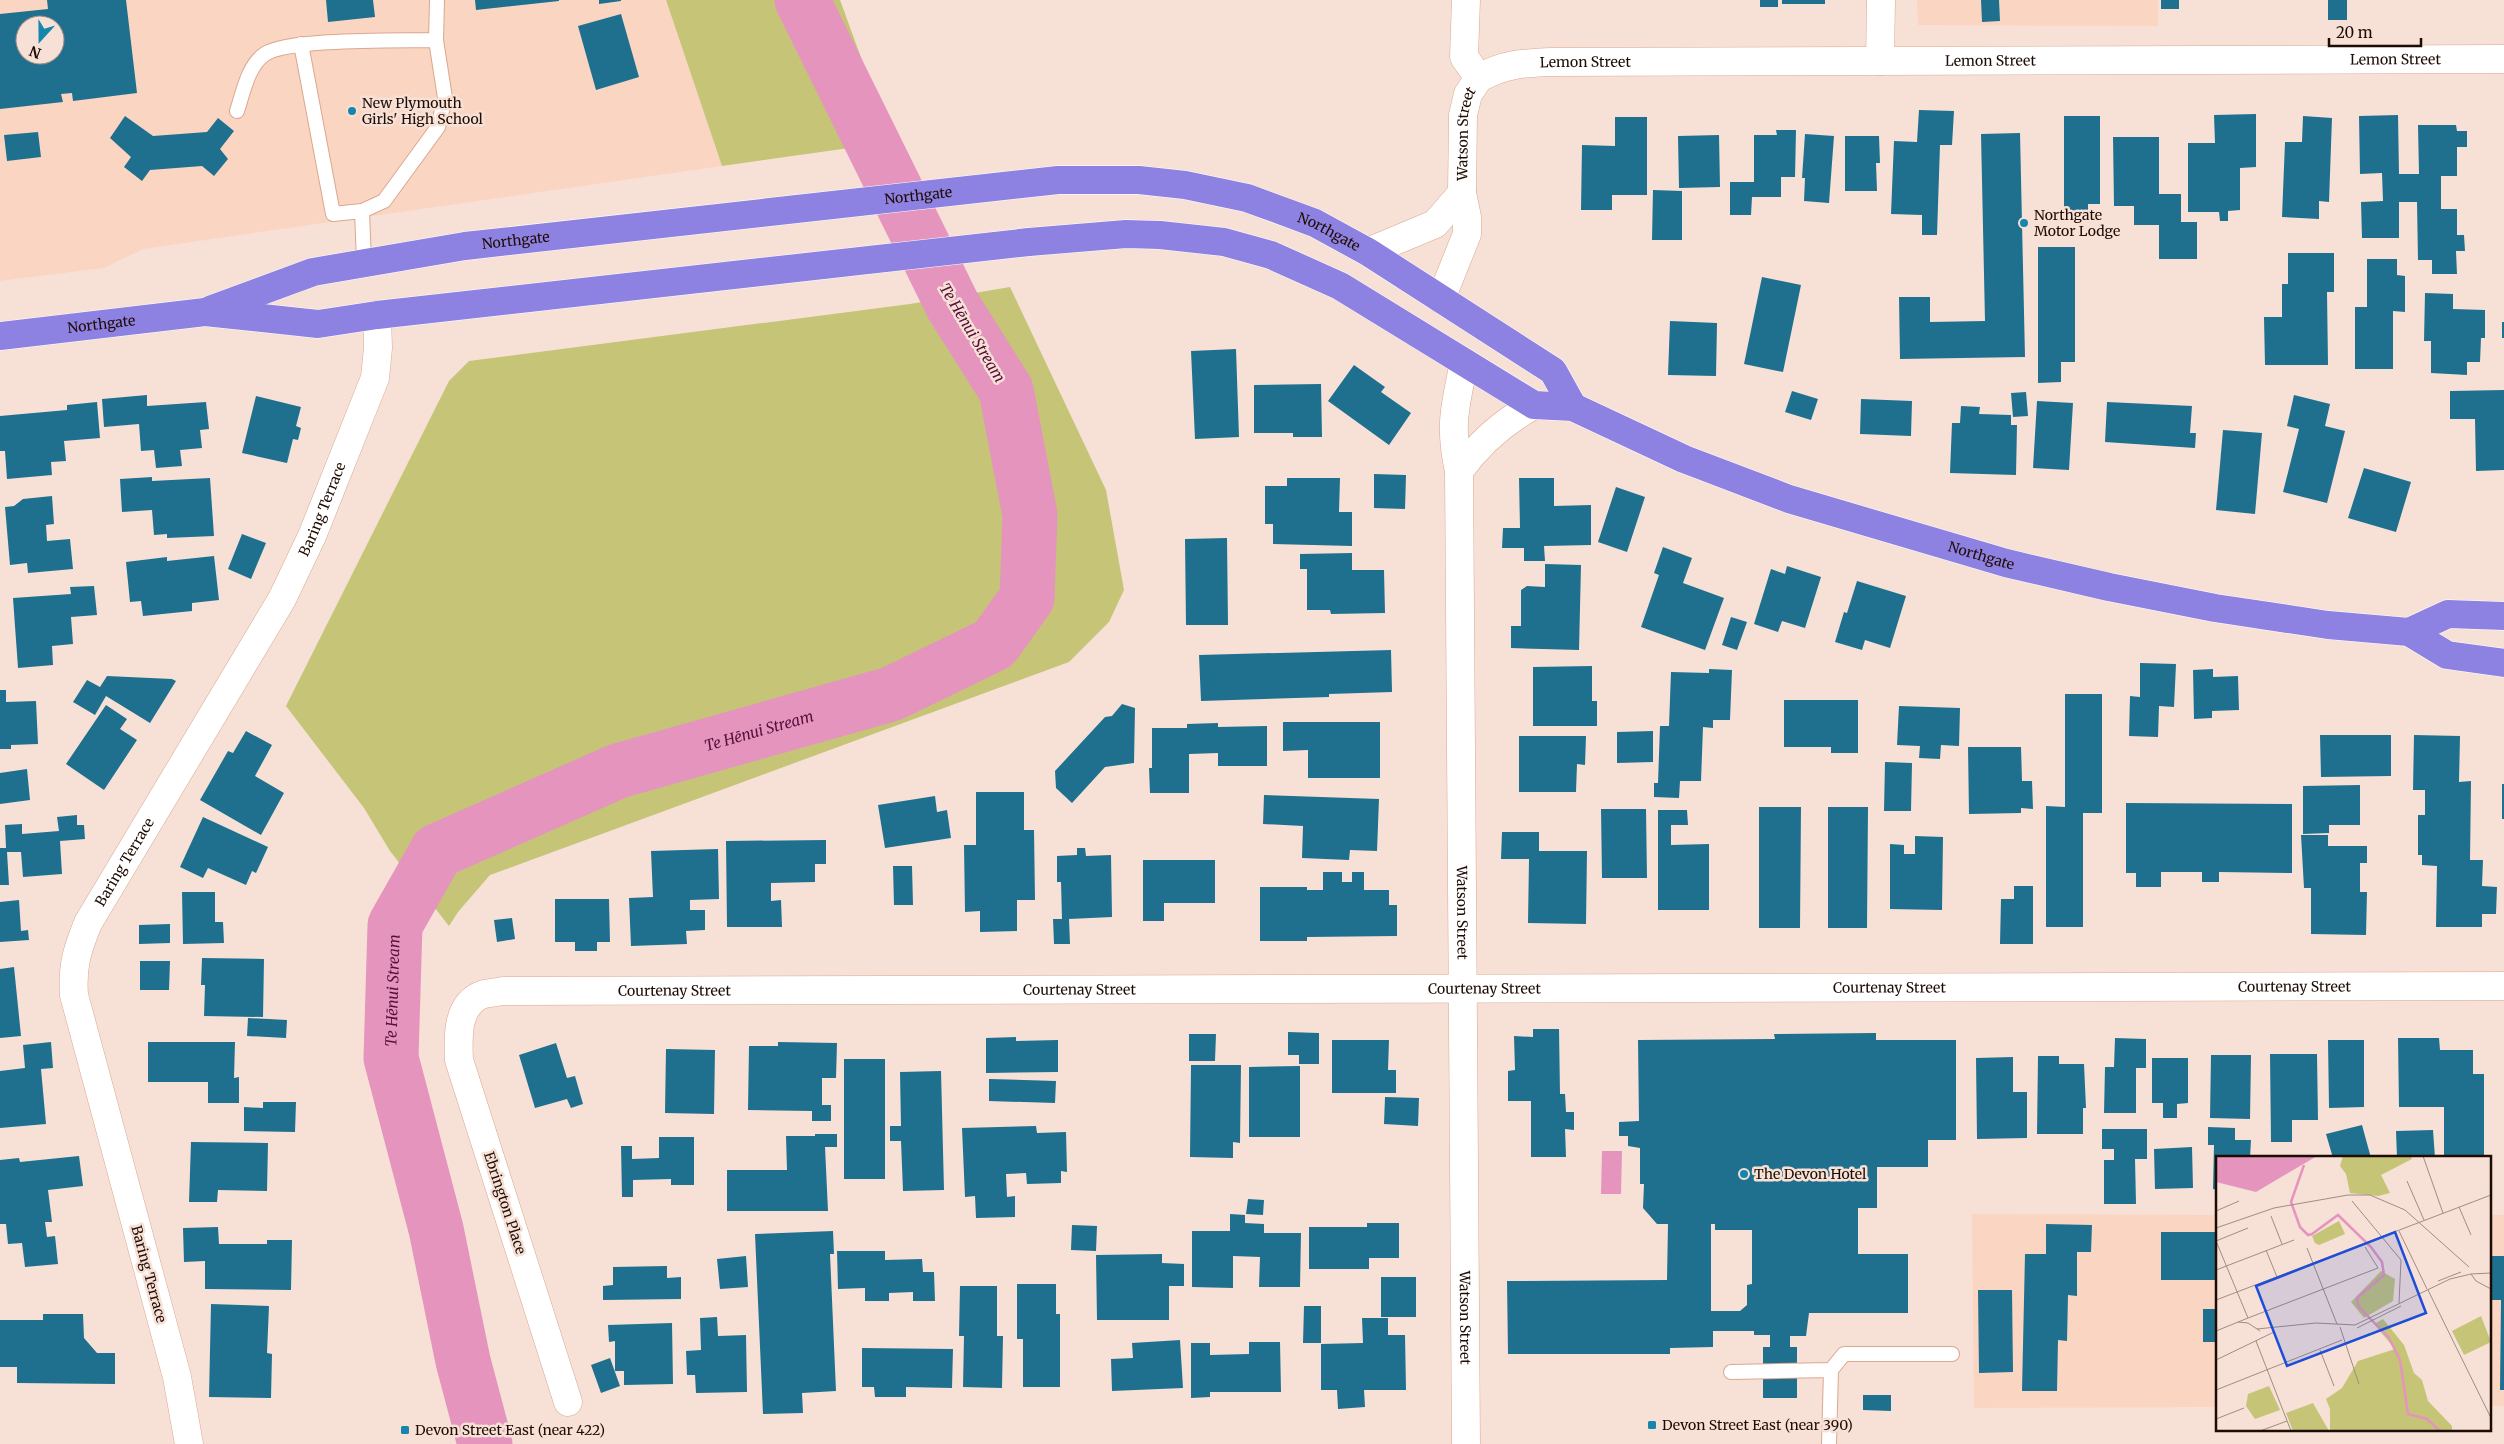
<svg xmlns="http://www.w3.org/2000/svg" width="2504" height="1444" font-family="Merriweather,serif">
<rect width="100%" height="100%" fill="#f7e1d7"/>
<path fill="#fad5c2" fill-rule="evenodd" d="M0 0H666L722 166 143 249 104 268 0 281ZM25 25H55V55H25Z
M1917 0H2158V26L1918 25Z
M1972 1214 2218 1215V1407L1974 1408Z
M2490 1215H2504V1406H2490Z"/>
<path fill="#c5c477" d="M666 0H840L892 142 722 166Z
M1010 287 1106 490 1124 590 1109 622 1069 662 490 875 458 912 449 926 390 851 364 808 286 706 449 381 469 361 910 304Z"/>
<path fill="#e594be" d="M1602 1151H1622L1621 1194H1601Z"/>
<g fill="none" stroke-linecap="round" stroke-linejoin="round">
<path stroke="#e594be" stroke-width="55" id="s1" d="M485 1444 463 1361 436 1229 391 1058 395 925 437 851 618 771 891 694 994 644 1027 598 1030 515 1006 390 953 306 802 0"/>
</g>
<path fill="#1e708e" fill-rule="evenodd" d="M47 0H126L137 93 73 101 72 93 61 94 63 102 0 109V14L48 9ZM25 25H55V55H25Z
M326 0H373L375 17 328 22Z
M475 0H559V1L476 10Z
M599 0H621V1L599 4Z
M1760 0H1778V7H1760Z
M1782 0H1825V4H1782Z
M1981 0H1999L2000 21 1982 22Z
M2161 0H2179V9H2161Z
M2328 0H2347V20H2328Z
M621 14 639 77 596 90 578 26Z
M1919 110 1954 111 1952 145H1940L1937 235H1922V215L1891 214 1894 141 1917 142Z
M2256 114V167L2240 168V210L2228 211V221H2220L2219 212H2188V143H2215L2214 115Z
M2398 115 2399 174H2419L2418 125H2456L2457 131H2467V147H2457V176H2441V209H2457V235H2464L2465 251H2456L2457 274H2432V260H2418L2417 202H2399V238H2362L2361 202 2383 201 2382 173 2360 174 2359 116Z
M125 116 153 136 207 132 218 118 234 131 220 149 228 159 214 176 202 166 150 170 142 181 124 167 131 157 110 138Z
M2064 116H2100V204H2088V210L2064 211Z
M2303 116 2332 118 2329 202 2319 201V219L2282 217 2285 142H2302Z
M1615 117H1647V195H1612V210H1581L1582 145 1615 146Z
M1776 130H1796L1795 177H1781V197H1752L1751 215H1730V182H1754V135H1777Z
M38 132 41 157 7 161 4 135Z
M2020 133 2025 357 1900 359 1899 297H1930V322L1985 321 1981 134Z
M1805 134 1834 136 1829 203 1804 201 1805 178H1802Z
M1719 135 1720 187 1679 188 1678 136Z
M1845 136H1879L1880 163H1876L1877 191H1845Z
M2113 137H2159V194H2181V222H2197V259H2159V225H2134V206H2114Z
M1653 190 1682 191V240H1652Z
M2038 247H2075V362H2061V382L2038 383Z
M2288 253H2334V292H2327L2328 365H2265L2264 317H2282V284H2288Z
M2367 259H2397V275L2405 276V312L2393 311V369H2355V307H2367Z
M1762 277 1801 285 1783 372 1744 364Z
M2425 293 2453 294V309L2485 310V338H2481L2480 362H2467V375L2431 373V341H2424Z
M1670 321 1717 323 1716 376 1668 375Z
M2502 322H2504V338H2502Z
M1236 349 1239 437 1195 439 1191 351Z
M1354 365 1385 387 1381 392 1411 413 1389 445 1328 401Z
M1321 384 1322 437H1293V433H1254V385Z
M2504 390V470L2476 471 2475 419H2450V391Z
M1792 391 1818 399 1811 420 1785 412Z
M2026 392 2028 416 2013 417 2011 393Z
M147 395V406L206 402 209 429 200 430 202 448 180 450 182 466 156 468 154 450 141 451 139 424 104 427 102 399Z
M2294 395 2330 404 2325 426 2345 431 2327 503 2283 492 2299 429 2287 426Z
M256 396 301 407 296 426 301 428 298 440 293 439 287 463 242 453Z
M1861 399 1912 401 1911 436 1860 434Z
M2037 401 2073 403 2069 470 2033 468Z
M97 402 100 438 64 441 66 461 51 462 52 475 7 479 5 451H0V416L67 410V405Z
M2107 402 2192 406 2190 433H2196L2195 448 2105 442Z
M1961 406 1980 407 1979 414 2011 415V425H2017L2016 475 1950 473 1952 423H1960Z
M2223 430 2262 433 2255 514 2216 510Z
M2364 468 2411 482 2396 532 2348 518Z
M1374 474 1406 475 1405 509 1374 508Z
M152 477V481L210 478 214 536 167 538V534L154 535 152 510 122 512 120 479Z
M1287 478H1340L1339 512H1352V546L1273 544V524H1265V486H1287Z
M1519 478H1554V506L1591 505V545L1544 546 1545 561H1524V548H1502L1503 528H1520Z
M1616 487 1645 497 1627 552 1598 542Z
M52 496 54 524 46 525 47 541 70 539 73 569 28 573 27 563 10 565 5 507 14 506 23 499Z
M242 534 266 543 251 579 228 569Z
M1227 538 1228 625H1186L1185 539Z
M1663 547 1692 558 1683 583 1724 598 1705 650 1641 627 1659 575 1654 573Z
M1352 553V570H1384L1385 613 1331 614 1330 610H1307V569H1300V554Z
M214 556 219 600 192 603V611L143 616 141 601 130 602 126 562 167 557V561Z
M1545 564 1581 565 1579 650 1511 648V626H1521V590L1527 586 1545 587Z
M1787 566 1821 577 1805 628 1782 621 1778 632 1754 624 1771 569 1785 574Z
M1857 581 1906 596 1890 648 1865 640 1862 650 1835 642 1844 612 1847 613Z
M94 586 97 615 71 617 73 644 52 646 53 665 18 668 13 598 71 594 70 587Z
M1731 617 1747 622 1737 650 1722 645Z
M1391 650 1392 692 1329 694V697L1201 701 1199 655Z
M2140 663 2176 664 2174 707 2159 706 2158 737 2129 736 2130 696 2140 697Z
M1592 666V701H1597V726H1533V667Z
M1709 669 1732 670 1730 720H1713V728L1703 727 1701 781H1680L1679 798 1654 797V783H1658L1660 726H1669L1671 672 1709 673Z
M2213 669V677L2238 676 2239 710 2212 711V718L2194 719 2193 670Z
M107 676 172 679 176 681 150 723 106 696 95 715 73 702 87 680 100 687Z
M0 690H6V702L36 701 38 744 11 745V749H0Z
M2065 694H2102V813H2083V927H2046V806L2065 807Z
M1784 700H1858V753H1831V747H1784Z
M1122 704 1135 708 1134 763 1105 767 1072 803 1056 788 1055 771 1105 717 1112 716Z
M106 705 127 719 120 729 137 740 104 790 66 764Z
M1899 706 1960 708 1959 746 1941 745 1940 759 1919 758 1920 746 1897 745Z
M1283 722H1380V778H1308V750L1283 751Z
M1218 723V727L1267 726V766H1218V753L1189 754V793H1150L1149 768H1152V728H1187V724Z
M246 731 272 745 255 776 284 793 261 835 200 800 228 751 233 753Z
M1653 731V762L1617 763V732Z
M2320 735H2391V776L2321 777Z
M2414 735 2460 736 2459 782 2471 781 2470 860H2483L2482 886 2497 887 2496 914H2482V927H2436L2437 866 2422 865V855H2418V815H2425V790H2413Z
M1519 736H1586L1585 765 1577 764 1576 792H1519Z
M1968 747H2021L2022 781H2032L2033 809 2021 808V813L1969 814Z
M1885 762 1912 763 1911 811H1884Z
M27 769 30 800 0 804V773Z
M2502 784H2504V819H2502Z
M2360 785V825H2329V833L2303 834V786Z
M976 792H1024V830H1034L1035 900H1017V931L980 932V911L965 912 964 845H976Z
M1264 795 1379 799 1377 851 1350 850 1349 860 1302 858 1303 826 1263 824Z
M935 796 937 812 947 810 951 838 885 848 878 805Z
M2126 803 2292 804V873L2219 872V882H2202V872H2161V887H2136V873H2126Z
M1759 807H1801L1800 928H1759Z
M1828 807H1868L1867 928H1828Z
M1601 809H1646L1647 878H1602Z
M1658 810H1687L1688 825H1671V845L1709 844V910H1658Z
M77 815V825H84L85 839 60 841 62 874 23 877 21 852H7L9 885H0V848H6L5 825 22 824V834L59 831 57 817Z
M203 817 268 847 256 873 252 871 246 885 208 868 203 878 180 867Z
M1502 832H1539V851H1587L1586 924 1528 923 1529 859H1501Z
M2301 835H2328V846H2367V863H2360V892H2367L2366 935 2311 934V888H2304Z
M1915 836 1943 837 1942 910 1890 909V844L1904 845V854H1915Z
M826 840V864H815V882L771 883V901L781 900 782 927H727L726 841Z
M1077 848H1085L1086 856 1111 855 1112 917 1069 919 1070 944H1054L1053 919H1062L1061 882H1057V856L1077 855Z
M718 849 719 899 690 900V910H705V930L686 931 687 944 631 946 629 898 653 897 651 851Z
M1143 860H1215V903H1164V921H1143Z
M893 866H912L913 905H894Z
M1323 872H1342V882H1352V872H1364V890H1389V905H1397V936L1307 937V941H1260V887H1307V890H1323Z
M2014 886H2033V944H2000L2001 899H2014Z
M182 892H215V922H223L224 943 183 944Z
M555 899H609L610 942H597V951H575V942H555Z
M19 900 21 931 28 930 29 940 0 942V902Z
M512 918 515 939 497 942 494 920Z
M170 924V943L139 944V925Z
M202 958 264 959 263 1017 204 1016 205 985H201Z
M140 961H170L169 990H140Z
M14 967 21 1036 0 1038V969Z
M248 1018 287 1020 286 1038 247 1036Z
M1533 1029H1559L1560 1094H1565L1566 1112H1574V1130L1565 1129 1566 1157H1531V1101H1508V1071L1515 1070 1514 1036 1533 1037Z
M1288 1032 1319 1033V1064H1299V1055H1288Z
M1876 1033V1040H1956V1140H1928V1167H1877V1208H1858V1254H1908V1313H1809L1806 1336H1790V1347H1797V1398H1763V1347H1770V1335H1754V1331H1713V1347L1670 1348V1354H1508L1507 1281 1667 1280 1668 1224H1657L1643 1208 1644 1184H1640V1148L1628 1146V1136H1619V1122L1639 1121 1638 1040 1775 1039 1774 1034ZM1711 1224H1715V1230H1752V1284L1747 1285V1305L1740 1311H1711Z
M1189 1034H1216L1215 1061H1189Z
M1016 1037V1041L1058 1040V1072L986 1073V1038Z
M2115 1038 2146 1039V1068H2136V1113H2104L2105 1067H2114Z
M2398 1038H2439L2440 1050H2473V1074H2484V1158H2444V1107H2399Z
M1332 1040H1389L1388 1070H1396V1093H1332Z
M2328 1040H2364V1107L2329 1108Z
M51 1042 53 1068 41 1069 46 1124 0 1128V1071L25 1068 23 1045Z
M148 1042H235L234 1078 239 1077V1103H208V1082H148Z
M778 1042 837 1043 836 1078H822V1105H831V1121H812V1111L748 1110 749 1046H778Z
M556 1043 567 1078 575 1076 583 1104 571 1108 567 1099 535 1108 519 1055Z
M666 1049 715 1050 714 1114 665 1113Z
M2270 1054H2317L2318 1120H2292V1142H2271Z
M2211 1055H2251L2250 1119 2210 1118Z
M2038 1056H2059V1064H2084L2086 1108H2083V1134H2037Z
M2013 1057V1092H2027V1138L1977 1139 1976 1058Z
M2152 1058H2188V1103L2177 1104V1118H2163V1103H2152Z
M844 1059H885V1179H844Z
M1191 1065H1241L1240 1143 1233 1142V1158L1190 1157Z
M1300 1066V1137H1249V1067Z
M941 1071 944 1190 903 1191 901 1141H890V1126H901L900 1072Z
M989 1079 1056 1081 1055 1103 989 1101Z
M1385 1097 1419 1098 1418 1126 1384 1124Z
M263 1102H296L295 1132 244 1131V1107L263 1108Z
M2362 1125 2371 1158H2333L2326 1134Z
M1036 1126 1037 1133 1066 1132 1067 1172 1061 1171V1183L1027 1184 1026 1173 1006 1174 1007 1197 1015 1196V1217L976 1218 975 1196 965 1197 962 1128Z
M2208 1127 2235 1128V1140H2251L2250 1158H2218V1190L2213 1189 2214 1145H2208Z
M2102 1129H2147V1159H2135L2136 1204H2104V1160H2114V1149H2102Z
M2433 1130 2435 1158H2397L2396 1131Z
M815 1134H837V1147H825L828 1211H727V1170H787L786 1136H815Z
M659 1137H694V1185H671V1179L633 1180V1197H622L621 1146H632V1159L659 1158Z
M191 1142 268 1143 267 1191 218 1190 217 1202H189Z
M2192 1147 2193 1188 2155 1189 2154 1149Z
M79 1156 83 1186 48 1190 52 1222H45L47 1237 55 1236 58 1264 25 1267 22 1243 8 1244 6 1224H0V1160L19 1158 20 1162Z
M1248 1199 1264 1200 1263 1215 1246 1214Z
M1230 1214 1245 1215V1223L1264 1224V1233H1301L1300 1287H1259L1260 1257 1233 1256V1288L1192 1287V1231H1230Z
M1367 1223H1399V1258H1369V1269H1309V1227H1367Z
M2046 1224 2092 1225 2091 1252H2077V1296L2068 1295 2067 1341 2058 1340 2057 1391H2022L2025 1254H2046Z
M1072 1225 1097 1226 1096 1251 1071 1250Z
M218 1227 219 1244H267V1240H292L291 1290 205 1289V1261L184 1262 183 1228Z
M833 1231 834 1254H830L836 1391 802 1393 803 1413 763 1414 755 1234Z
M2161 1232H2218V1280H2161Z
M837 1251H885V1260L922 1259 923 1272H934L935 1301H913V1292L889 1293V1301H865V1288L838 1289Z
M1162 1254V1263L1184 1264V1286H1169V1320H1097L1096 1255Z
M746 1256 748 1287 720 1289 717 1259Z
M2490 1256H2504V1390H2500L2501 1300H2490Z
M667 1266V1278L681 1277V1299L603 1300V1286L613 1285V1267Z
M1381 1277H1416V1317H1381Z
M1017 1284H1056V1314H1060V1387H1023V1339H1017Z
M960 1286H997V1336H1003L1002 1388 963 1387 964 1336H959Z
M1978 1290H2012L2013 1372 1979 1373Z
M211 1304 269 1306 267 1353 272 1354 271 1398 209 1397Z
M1304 1306H1321V1343H1303Z
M2203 1309H2218V1342H2203Z
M43 1314H83L84 1338 97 1353H115V1384L17 1383V1367H0V1320H43Z
M717 1317 718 1336 746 1335 747 1392 696 1393 695 1375H687L686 1351 701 1350 700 1318Z
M1362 1318H1388V1335H1405L1406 1390H1364L1365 1407 1338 1409 1337 1390H1321V1344L1363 1343Z
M672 1323 673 1384 624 1385V1371H615V1341L609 1342 608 1325Z
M1180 1340 1183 1388 1112 1391 1111 1359 1133 1358 1132 1343Z
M1249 1342H1280L1281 1392H1210V1397L1191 1398V1343H1210V1355L1249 1354Z
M862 1348 953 1349 952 1388 906 1387V1397H875L874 1387H862Z
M610 1358 620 1386 601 1393 591 1365Z
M1863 1395H1891V1411L1863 1410Z"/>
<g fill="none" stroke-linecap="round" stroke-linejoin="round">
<defs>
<path id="lane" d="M301 44 333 214 362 211
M237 111C243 93 248 65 265 54 290 38 402 41 436 40
M364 262 362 211 384 201 438 127 445 98 436 40 437 0
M1731 1372 1831 1370 1844 1354H1952
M1829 1444 1831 1370"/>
<g id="street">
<path d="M1880 61 1881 0"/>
<path id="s2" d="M1479 78C1504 64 1523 63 1552 62L2504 59"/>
<path d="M1368 252 1435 224 1462 193"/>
<path id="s3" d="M1441 299 1467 234V217L1462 193 1463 115 1468 94 1479 78 1464 57 1466 0"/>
<path id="s4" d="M1464 363C1455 406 1449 427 1459 471L1466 1444"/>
<path d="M1459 471C1480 442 1503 422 1534 405"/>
<path id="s5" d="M568 1402 459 1060C458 1038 456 1003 484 994 490 993 497 992 503 991L2504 986"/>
<path id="s6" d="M189 1444 177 1377 74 995C72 966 77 950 88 923L282 599 312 536 375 378 378 348 377 315"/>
</g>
<g id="highway">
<path id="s7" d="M210 310 313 272 465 246 1058 180H1139L1185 185 1247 198 1315 223 1368 252 1553 371 1573 407"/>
<path id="s8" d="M0 336 205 312 318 324 377 315 1029 242 1126 234 1160 235 1224 242 1271 255 1340 286 1534 405 1573 407 1684 459 1789 499 2006 563 2109 587 2215 608 2328 625 2409 632 2447 655 2504 663"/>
<path d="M2409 632 2448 614 2504 616"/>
</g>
</defs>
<use href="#lane" stroke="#dba78e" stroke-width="16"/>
<use href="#street" stroke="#dba78e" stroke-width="29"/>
<use href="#highway" stroke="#fff" stroke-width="29"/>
<use href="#lane" stroke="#fff" stroke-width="14"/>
<use href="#street" stroke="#fff" stroke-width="28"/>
<use href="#highway" stroke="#8d81e1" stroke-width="28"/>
</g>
<g fill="#1586ac" stroke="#f7e1d7" stroke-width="2">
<circle cx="352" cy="111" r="5"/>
<circle cx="2024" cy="223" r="5"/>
<circle cx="1744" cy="1174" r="5"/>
<rect x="1647" y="1420" width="10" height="10" rx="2.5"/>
<rect x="400" y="1425" width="10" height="10" rx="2.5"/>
</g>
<g text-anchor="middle" stroke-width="5" stroke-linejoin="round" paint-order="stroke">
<g font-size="14" fill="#1e0c04" stroke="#f7e1d7">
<text dy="5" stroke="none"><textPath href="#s2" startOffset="919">Lemon Street</textPath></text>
<text dy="5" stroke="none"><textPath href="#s2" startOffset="514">Lemon Street</textPath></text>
<text dy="5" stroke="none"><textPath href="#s2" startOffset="109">Lemon Street</textPath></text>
<text dy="5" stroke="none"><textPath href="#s3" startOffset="171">Watson Street</textPath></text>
<text dy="5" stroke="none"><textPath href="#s7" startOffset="720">Northgate</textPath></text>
<text dy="5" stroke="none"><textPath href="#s7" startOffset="1140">Northgate</textPath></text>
<text dy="5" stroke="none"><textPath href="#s7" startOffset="315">Northgate</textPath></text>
<text dy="5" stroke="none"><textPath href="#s8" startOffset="102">Northgate</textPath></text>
<text dy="5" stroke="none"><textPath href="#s6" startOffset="1014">Baring Terrace</textPath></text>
<text dy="5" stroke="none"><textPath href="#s8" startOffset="2058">Northgate</textPath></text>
<text dy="5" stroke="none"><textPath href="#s6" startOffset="609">Baring Terrace</textPath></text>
<text dy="5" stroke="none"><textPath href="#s4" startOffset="551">Watson Street</textPath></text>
<text dy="5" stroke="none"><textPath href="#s5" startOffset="2246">Courtenay Street</textPath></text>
<text dy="5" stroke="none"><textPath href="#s5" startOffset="1841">Courtenay Street</textPath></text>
<text dy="5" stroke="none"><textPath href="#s5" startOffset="1436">Courtenay Street</textPath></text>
<text dy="5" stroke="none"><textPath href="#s5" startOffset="626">Courtenay Street</textPath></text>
<text dy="5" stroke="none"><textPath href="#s5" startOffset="1031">Courtenay Street</textPath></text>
<text transform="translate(505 1203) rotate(72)" y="5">Ebrington Place</text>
<text transform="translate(149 1274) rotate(75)" y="5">Baring Terrace</text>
<text dy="5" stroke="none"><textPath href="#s4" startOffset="956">Watson Street</textPath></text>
</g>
<g font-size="14" fill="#1e0c04" stroke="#f7e1d7" text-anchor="start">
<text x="362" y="108">New Plymouth<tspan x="362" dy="16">Girls' High School</tspan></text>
<text x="2034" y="220">Northgate<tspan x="2034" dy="16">Motor Lodge</tspan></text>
<text x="1754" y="1179">The Devon Hotel</text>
<text x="1662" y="1430">Devon Street East (near 390)</text>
<text x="415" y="1435">Devon Street East (near 422)</text>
</g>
<g font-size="15" font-style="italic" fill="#560f3b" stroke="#f7e1d7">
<text transform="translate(972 333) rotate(59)" y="5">Te Hēnui Stream</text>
<text dy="5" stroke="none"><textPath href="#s1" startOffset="960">Te Hēnui Stream</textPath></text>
<text dy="5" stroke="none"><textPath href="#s1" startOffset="465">Te Hēnui Stream</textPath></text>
</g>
</g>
<g transform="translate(2216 1156)">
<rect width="275" height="275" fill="#f7e1d7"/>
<path d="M127 0H195L196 3 165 19 174 37 162 40 134 37 130 18 124 10ZM123 65 129 78 103 89 99 87 96 80ZM165 115 179 123 177 145 148 162 135 146ZM265 160 275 186 248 199 236 175ZM167 163 188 189 198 217 206 224 212 245 236 270V275H114V253L110 243 126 232 142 205 179 193 158 168ZM53 230 64 254 39 263 30 250 32 238ZM97 247 113 275H77L70 257Z" fill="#c5c477"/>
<path d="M0 0H101L40 36 0 26Z" fill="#e594be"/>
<path fill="none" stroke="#e594be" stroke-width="2.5" d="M88 9 75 46 84 71 92 79 96 78 122 59 155 91 166 106 168 119 141 142 142 150 173 182 184 204 192 258 211 263 224 275"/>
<path fill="none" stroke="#a08c83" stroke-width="1" d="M207 0 227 57M191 25 208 64M136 45 185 104 183 147M243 51 255 79M0 55 23 45M55 60 66 88M0 72 58 52 132 39H154L189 54 253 111M183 75 211 133M0 82V85L32 72M0 85 32 162M91 92 121 168M50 94 61 121M0 114 78 84M255 118 260 125 275 133M222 125 245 116M212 134 275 262M0 144 275 39M32 162 162 112 149 91M22 166 32 167 44 175M124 171 143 228M141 172 185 150M41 173 100 167 139 169 234 123 255 118 275 117M0 175 32 162M40 185 75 275M104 194 118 230M0 204 58 176M0 234 126 184M0 263 28 252M44 275 71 265"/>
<path fill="#1d4ed8" fill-opacity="0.15" stroke="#1d4ed8" stroke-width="2.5" d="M179 76 210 157 71 210 40 130Z"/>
<rect width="275" height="275" fill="none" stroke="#1e0c04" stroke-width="2.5"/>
</g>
<g transform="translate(40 40) rotate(201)"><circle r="24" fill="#f7e1d7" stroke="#a08c83"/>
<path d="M0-4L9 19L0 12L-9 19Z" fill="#1586ac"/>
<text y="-8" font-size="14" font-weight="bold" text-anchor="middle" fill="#1e0c04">N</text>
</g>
<path d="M2329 38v8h92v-8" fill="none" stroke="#1e0c04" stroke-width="2.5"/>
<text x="2336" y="38" font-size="15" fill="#1e0c04" stroke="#f7e1d7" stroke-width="4" paint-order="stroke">20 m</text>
</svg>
